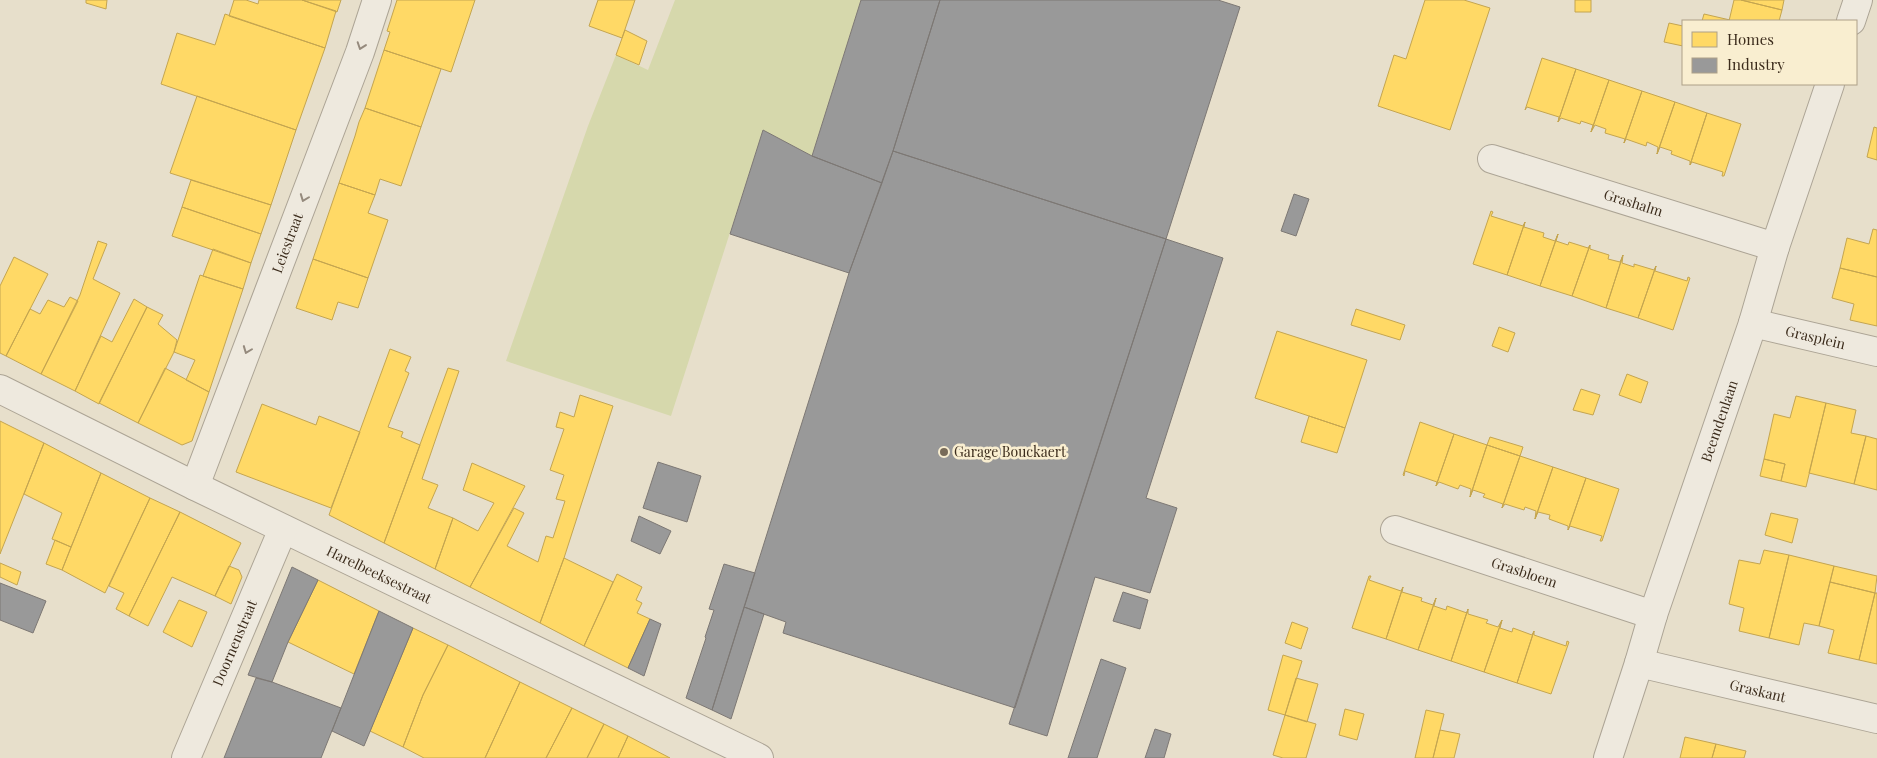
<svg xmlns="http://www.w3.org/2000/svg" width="1877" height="758" font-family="'Playfair Display',serif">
<rect width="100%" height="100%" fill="#e7dfcb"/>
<path fill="#d6d8ac" d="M675 0H861L812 156 763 130 671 416 506 361 588 126 616 55 648 70Z"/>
<path fill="#ffd966" stroke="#c4a550" d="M86 0H107L106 9 86 3Z
M234 0H246L258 4 259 0H302L336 11 325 48 229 16Z
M302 0H341L337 12Z
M397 0H475L451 72 384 50 390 32 387 31Z
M598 0H635L622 38 589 26Z
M1425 0H1464L1490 8 1450 130 1378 106 1394 55 1406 59Z
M1575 0H1591V12H1575Z
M1734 0H1741L1782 10 1779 21H1729Z
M1741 0H1784L1782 10Z
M225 14 325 48 296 130 161 84 177 33 215 45Z
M1704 14 1730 20 1729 21H1702Z
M1669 23 1683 26V46L1664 42Z
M625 30 647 41 639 65 616 55Z
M384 50 441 69 421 127 365 108Z
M1542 58 1576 69 1558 122 1559 117 1527 107 1525 110Z
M1576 69 1609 80 1591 132 1593 125 1581 121 1580 124 1561 118 1558 122Z
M1609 80 1642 91 1624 143 1625 139 1605 133 1606 129 1595 125 1591 132Z
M1642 91 1675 102 1657 154 1658 147 1647 142 1646 146 1626 139 1624 143Z
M197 96 296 130 271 205 170 173Z
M1675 102 1707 113 1690 165V161L1671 154 1672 151 1660 147 1657 154Z
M365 108 421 127 401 186 380 179 375 195 339 183 355 136 359 122Z
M1707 113 1741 124 1724 176H1722L1723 172 1692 162 1690 165Z
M1874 127 1877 128V160L1867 157Z
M191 180 271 205 261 234 182 207Z
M339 183 375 195 368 213 388 220 368 278 313 259Z
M182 207 261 234 251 263 172 236Z
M1491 211 1493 212 1491 216 1523 226 1525 222 1507 275 1473 264Z
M1525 222 1524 227 1544 233 1543 237 1555 241 1558 234 1540 286 1507 275Z
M1873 229 1877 230V277L1840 268 1847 238 1869 244Z
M1558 234 1556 241 1568 245 1569 242 1588 248 1590 245 1572 296 1540 286Z
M98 241 107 244 93 279 120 293 75 391 41 374 80 295Z
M1590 245V249L1609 255 1608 259 1620 262 1623 255 1606 308 1572 296Z
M213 249 251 263 243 289 203 276Z
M1623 255 1622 263 1634 267V264L1654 270 1656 266 1638 318 1606 308Z
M14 257 48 274 6 356 0 353V286Z
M313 259 368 278 358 308 338 302 332 320 296 308Z
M1656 266 1655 271 1687 281 1688 277 1690 278 1673 330 1638 318Z
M1840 268 1877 277V326L1850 320 1854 304 1832 298Z
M200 275 243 289 209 392 186 380 195 360 174 352Z
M70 297 78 301 41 374 6 356 30 309 40 314 48 300 64 307Z
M134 299 147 307 99 404 75 391 101 336 112 342Z
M147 307 163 315 158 324 177 340 174 352 138 423 99 403Z
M1356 309 1405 325 1400 340 1351 325Z
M1499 327 1515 333 1508 352 1492 346Z
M1277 331 1367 360 1345 428 1255 398Z
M390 349 411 357 405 371 409 373 388 427 403 432 401 437 420 445 384 543 329 515Z
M165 368 209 392 192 441 182 445 138 423Z
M448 368 459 371 422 479 438 485 428 508 453 518 435 569 384 543Z
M1627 374 1648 382 1641 403 1619 395Z
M1581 389 1600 395 1593 415 1573 410Z
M580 395 613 406 564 558 540 623 470 587 514 508 524 513 507 546 538 562 546 536 553 538 565 501 556 499 564 475 550 470 564 429 556 427 560 412 574 417Z
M1796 396 1826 403 1806 487 1781 481 1785 464 1764 459 1774 414 1790 418Z
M1826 403 1856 410 1851 433 1866 436 1854 484 1809 473Z
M262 404 316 425 319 416 360 432 331 508 236 472Z
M1309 416 1345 428 1337 453 1301 442Z
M0 421 44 443 0 554Z
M1420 422 1454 434 1436 486 1437 482 1405 471 1404 476 1403 475Z
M1454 434 1487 445 1470 497 1471 489 1460 485 1458 489 1439 482 1436 486Z
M1866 436 1877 439V490L1854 484Z
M1490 437 1523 447 1520 456 1487 445Z
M44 443 101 473 71 547 52 539 62 513 24 494Z
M1487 445 1520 456 1502 508 1503 504 1483 497 1485 494 1473 490 1470 497Z
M1520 456 1553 467 1535 519 1536 511 1525 507 1524 510 1505 504 1502 508Z
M1764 459 1785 464 1781 481 1760 476Z
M472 463 525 486 470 587 435 569 453 518 478 531 494 503 463 490Z
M1553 467 1586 478 1568 530V526L1549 519 1550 515 1538 512 1535 519Z
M101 473 150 498 105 593 62 570Z
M1586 478 1619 489 1602 541H1600L1602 536 1570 526 1568 530Z
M150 498 180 512 129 616 116 609 124 593 109 586Z
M180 512 241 543 215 596 172 577 148 626 129 616Z
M1771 513 1798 519 1792 543 1765 535Z
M55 540 71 547 62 570 46 564Z
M1764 550 1789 555 1769 638 1739 631 1744 608 1729 604 1739 560 1760 564Z
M1789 555 1834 566 1819 626 1804 623 1799 645 1769 638Z
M564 558 613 582 584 646 540 623Z
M0 563 21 572 17 585 0 577Z
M229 566 239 570 242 577 231 604 215 596Z
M1834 566 1877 576 1875 593 1830 582Z
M617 574 642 587 636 600 642 603 637 613 650 619 628 668 584 646Z
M1369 576H1371L1369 580 1401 591 1403 587 1386 639 1352 628Z
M318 580 379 611 354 674 288 642Z
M1830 582 1875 593 1859 660 1828 653 1834 630 1819 626Z
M1403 587 1402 592 1422 598 1421 601 1433 605 1436 598 1418 650 1386 639Z
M1875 593H1877V664L1859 660Z
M1436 598 1434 606 1446 610 1447 606 1467 613 1468 609 1451 661 1418 650Z
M179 600 207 612 192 647 163 632Z
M1468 609V614L1488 620 1486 623 1498 627 1502 620 1484 672 1451 661Z
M1502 620 1500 628 1512 632 1513 628 1532 635 1534 631 1517 683 1484 672Z
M1292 622 1308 628 1301 649 1285 643Z
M413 628 448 645 423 695 403 747 370 731Z
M1534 631V635L1566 646 1567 641 1569 642 1551 694 1517 683Z
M448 645 520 682 485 758H424L403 747 423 695Z
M1283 655 1302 661 1285 715 1268 710Z
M1296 678 1318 684 1307 722 1285 715Z
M520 682 572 708 546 758H485Z
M572 708 604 724 587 758H546Z
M1345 709 1364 714 1357 740 1339 735Z
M1426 710 1444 714 1433 758H1415Z
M1285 715 1316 724 1306 758H1283L1273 755Z
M604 724 628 736 618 758H587Z
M1440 730 1460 734 1454 758H1433Z
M628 736 670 758H618Z
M1685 737 1716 744 1712 758H1680Z
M1716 744 1746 751 1744 758H1712Z"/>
<path fill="#999" stroke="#7d7874" d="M861 0H940L893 151 882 183 812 156Z
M940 0H1218L1240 7 1166 239 893 151Z
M763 130 812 156 882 183 849 273 730 234Z
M893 151 1166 239 1015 708 783 633 786 622 744 607 849 273Z
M1294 194 1309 199 1296 236 1281 231Z
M1166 239 1223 258 1146 498 1177 508 1150 593 1095 577 1047 736 1009 724Z
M658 462 701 476 687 522 643 508Z
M639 516 671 531 660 554 631 541Z
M724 564 755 573 712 710 686 698 706 638 705 637 714 610 709 609Z
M292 567 318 580 288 642 272 682 248 675Z
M0 583 46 601 33 633 0 620Z
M1123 592 1148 600 1140 629 1113 621Z
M744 607 764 614 731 719 712 710Z
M379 611 413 628 364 746 332 731Z
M650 619 661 624 644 676 628 668Z
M1101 659 1126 668 1097 758H1068Z
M256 678 272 682 341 708 321 758H224Z
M1155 729 1171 734 1164 758H1145Z"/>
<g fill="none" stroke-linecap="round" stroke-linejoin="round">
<defs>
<g id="street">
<path d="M1851 21 1858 0"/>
<path id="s1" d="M1492 159 1775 247"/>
<path id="s2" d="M1753 323 1877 352"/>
<path id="s3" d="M0 389 195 486 759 758"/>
<path id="s4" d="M195 486 360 52 377 0"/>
<path id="s5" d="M1395 530 1653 615"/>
<path id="s6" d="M1639 663 1877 719"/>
<path id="s7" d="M186 758 283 529"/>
<path id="s8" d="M1608 758 1639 663 1653 615 1753 323 1775 247 1830 84"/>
</g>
</defs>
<use href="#street" stroke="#aca495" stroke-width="30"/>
<use href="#street" stroke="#eee9de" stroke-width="28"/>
</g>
<defs><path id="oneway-chevron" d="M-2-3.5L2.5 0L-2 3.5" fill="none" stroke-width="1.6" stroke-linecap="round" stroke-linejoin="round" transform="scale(1.25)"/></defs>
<g stroke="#958a7d">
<use href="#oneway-chevron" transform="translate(361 46) rotate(109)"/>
<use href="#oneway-chevron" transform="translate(304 198) rotate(111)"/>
<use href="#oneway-chevron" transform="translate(247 350) rotate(111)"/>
</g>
<circle fill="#786b59" stroke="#f9eed0" stroke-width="2" cx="944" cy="452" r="5"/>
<g text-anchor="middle" stroke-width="5" stroke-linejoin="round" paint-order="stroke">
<g font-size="14" fill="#3c2c1c" stroke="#f9eed0">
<text dy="5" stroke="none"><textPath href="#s1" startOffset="148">Grashalm</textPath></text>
<text dy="5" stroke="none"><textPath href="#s4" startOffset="260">Leiestraat</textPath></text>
<text dy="5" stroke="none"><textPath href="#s2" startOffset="64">Grasplein</textPath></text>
<text dy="5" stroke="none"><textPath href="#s8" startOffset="355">Beemdenlaan</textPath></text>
<text dy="5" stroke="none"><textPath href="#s5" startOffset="136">Grasbloem</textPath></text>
<text dy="5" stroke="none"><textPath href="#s3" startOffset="422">Harelbeeksestraat</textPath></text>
<text dy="5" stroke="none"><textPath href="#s7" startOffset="125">Doornenstraat</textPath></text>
<text dy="5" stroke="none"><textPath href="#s6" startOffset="122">Graskant</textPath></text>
</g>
<g font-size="14" fill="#3c2c1c" stroke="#f9eed0" text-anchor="start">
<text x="954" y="457">Garage Bouckaert</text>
</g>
</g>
<rect x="1682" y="20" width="175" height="65" fill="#f9eed0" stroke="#ada088"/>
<rect x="1692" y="32" width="25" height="15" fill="#ffd966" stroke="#ada088"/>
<text x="1727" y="45" font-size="15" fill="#3c2c1c">Homes</text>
<rect x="1692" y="58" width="25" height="15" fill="#999999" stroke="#ada088"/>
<text x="1727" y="70" font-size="15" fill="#3c2c1c">Industry</text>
</svg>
